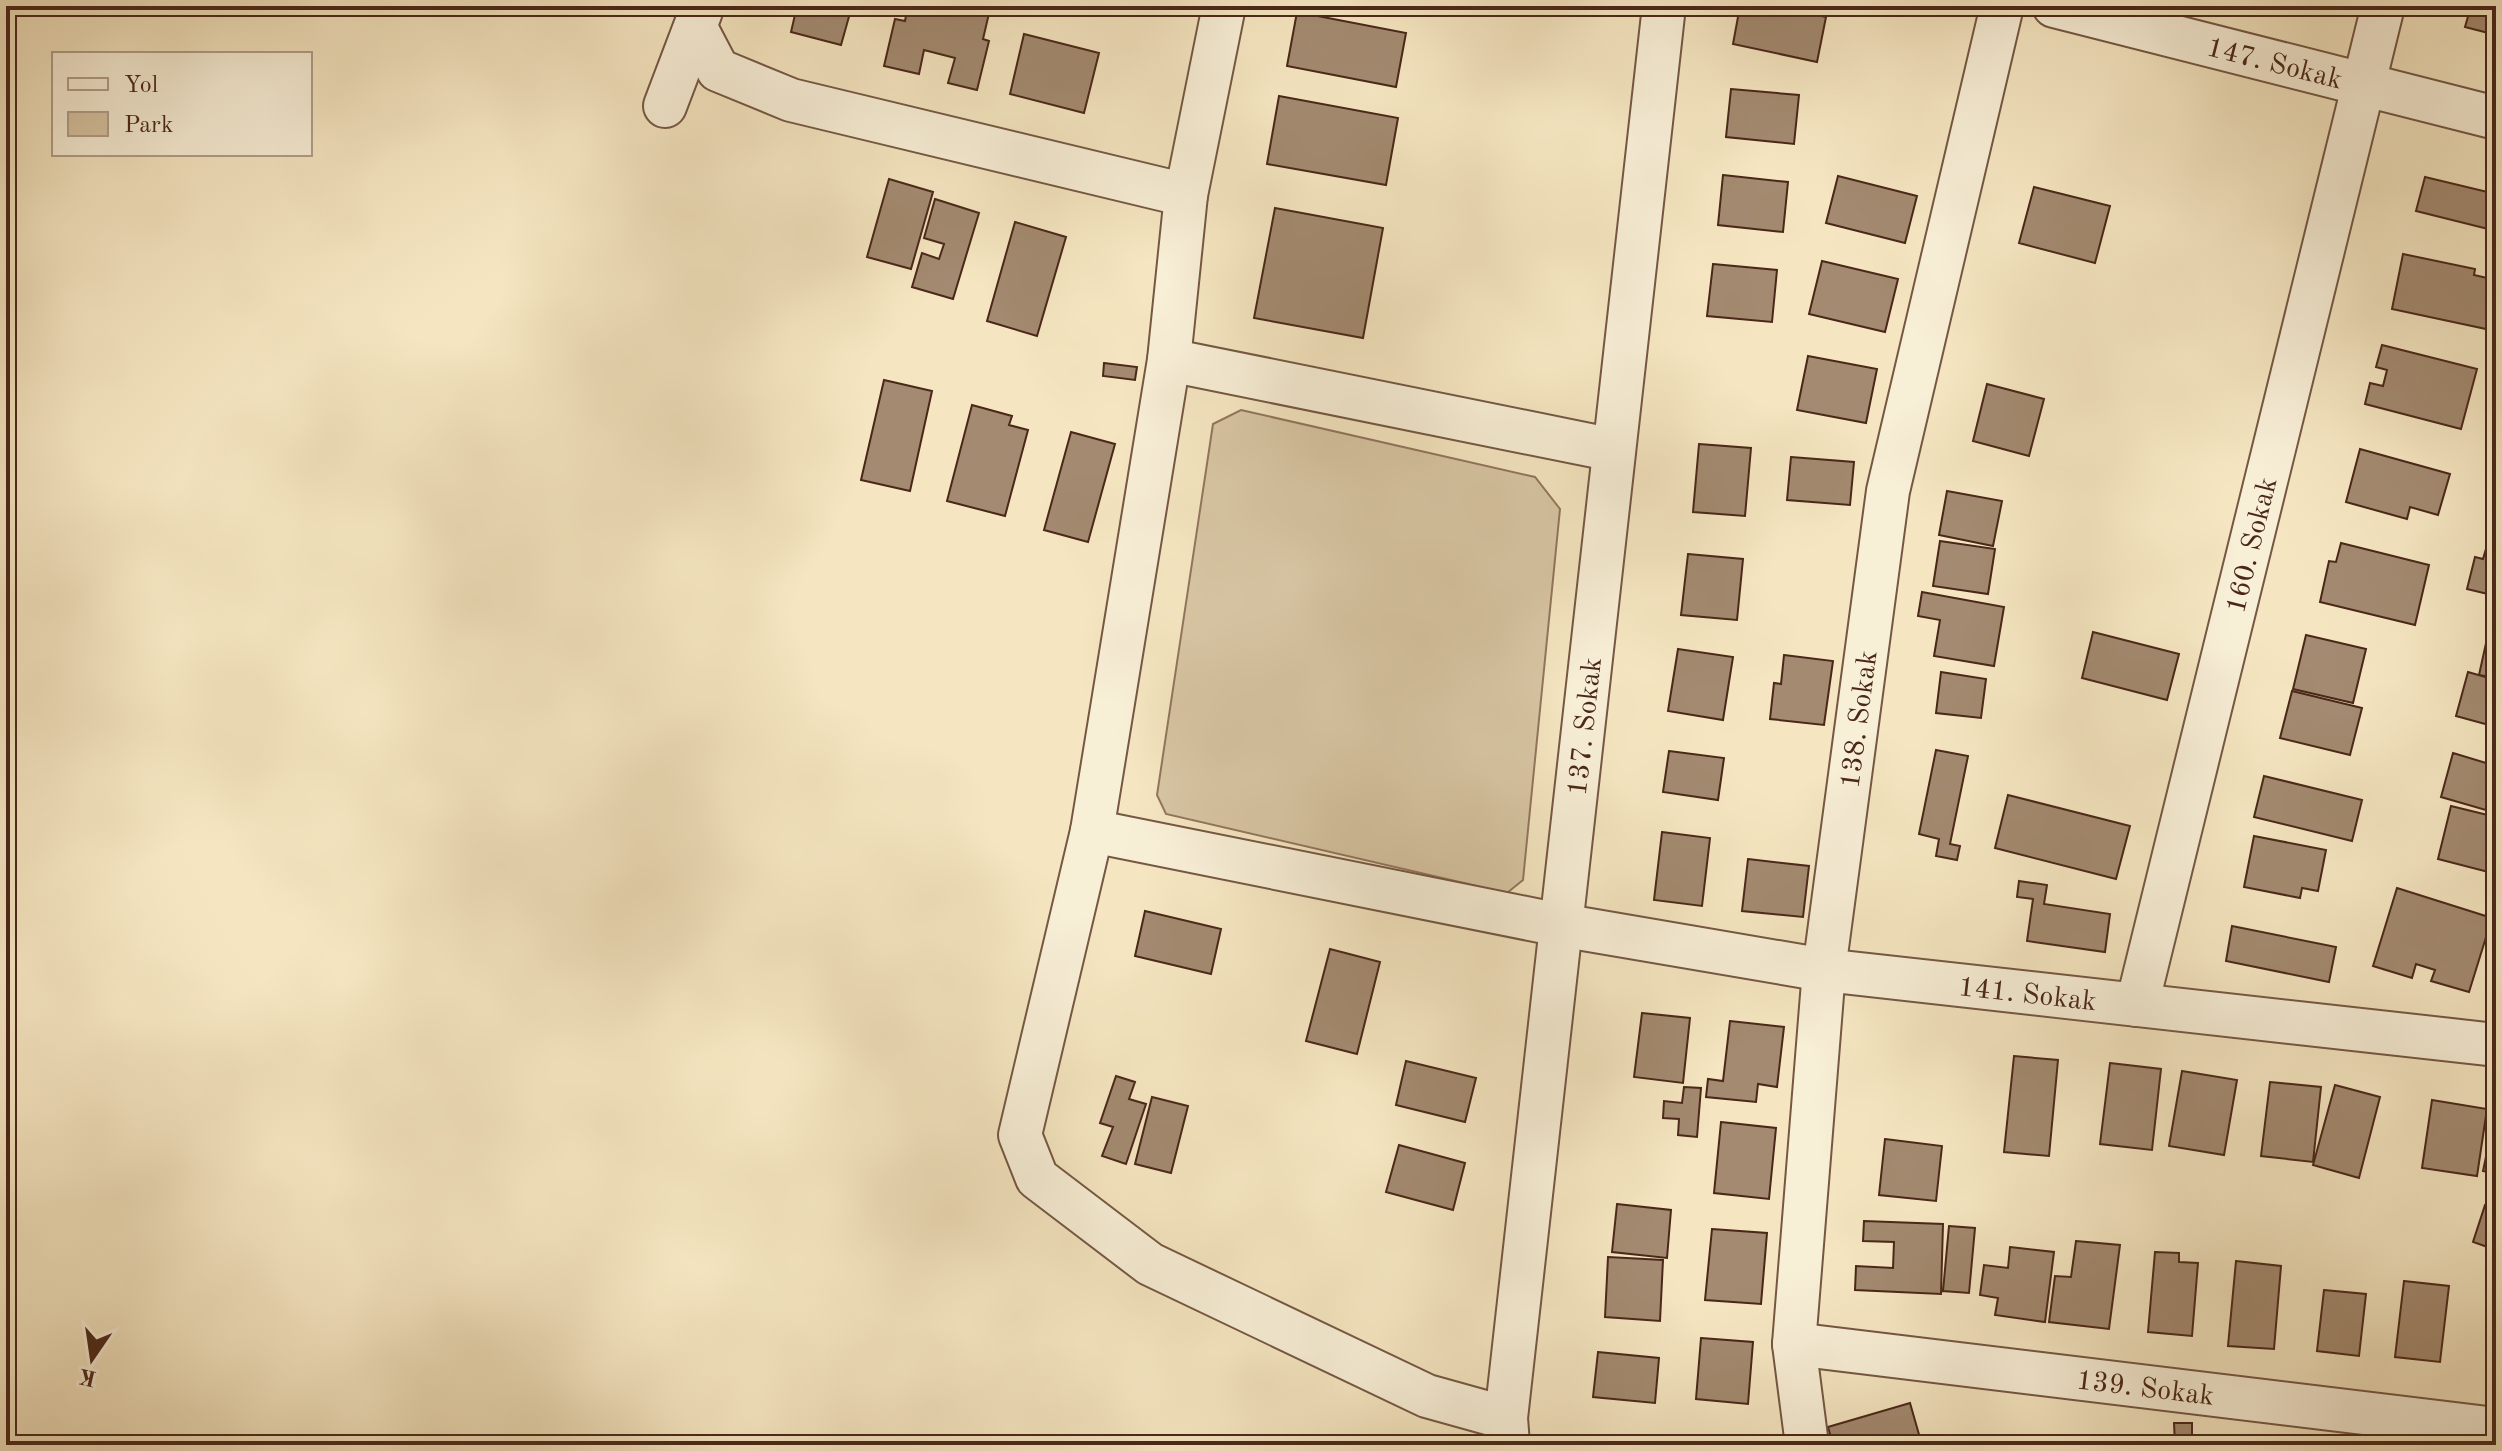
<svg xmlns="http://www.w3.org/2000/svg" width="2502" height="1451" font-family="'Old Standard TT',serif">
<rect width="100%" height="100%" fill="#f5e6c1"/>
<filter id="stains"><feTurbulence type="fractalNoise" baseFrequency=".0025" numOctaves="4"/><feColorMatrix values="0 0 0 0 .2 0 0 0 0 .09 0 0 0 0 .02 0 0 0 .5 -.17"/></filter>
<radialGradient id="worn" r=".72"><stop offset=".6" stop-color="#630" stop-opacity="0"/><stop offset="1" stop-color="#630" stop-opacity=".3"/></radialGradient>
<path fill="#d8c6a4" stroke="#91765e" stroke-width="2" d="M1241 410 1535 477 1560 509 1523 880 1507 893 1166 814 1157 795 1213 424Z"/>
<path fill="#a38a70" stroke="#4a2719" stroke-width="2" d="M797 6H852L841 45 791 32Z
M908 6H976L990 9 983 39 989 41 977 90 948 83 955 58 924 50 919 74 884 66 895 19 905 21Z
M1740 6H1774L1826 17 1817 62 1733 44Z
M2471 6H2496V35L2465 27Z
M1297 12 1406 33 1396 87 1287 66Z
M1024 34 1099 53 1084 113 1010 94Z
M1731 89 1799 95 1794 144 1726 137Z
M1279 96 1398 118 1386 185 1267 164Z
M1723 175 1788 182 1783 232 1718 225Z
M1838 176 1917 196 1905 243 1826 223Z
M2425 177 2496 194V231L2416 211Z
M889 179 933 192 911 269 867 257Z
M2034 187 2110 206 2095 263 2019 243Z
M935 199 979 213 953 299 912 287 922 253 939 259 944 244 924 238Z
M1275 208 1383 228 1363 338 1254 318Z
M1015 222 1066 237 1037 336 987 321Z
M2403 254 2475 269 2474 275 2496 280 2486 329 2392 309Z
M1822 261 1898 279 1885 332 1809 314Z
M1713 264 1777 270 1772 322 1707 316Z
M2382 345 2477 369 2461 429 2365 404 2370 383 2383 386 2387 370 2376 367Z
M1808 356 1877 369 1866 423 1797 410Z
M1104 363 1137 367 1135 380 1103 376Z
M884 380 932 391 910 491 861 480Z
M1987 384 2044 399 2029 456 1973 441Z
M972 405 1012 416 1009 425 1028 430 1005 516 947 501Z
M1071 432 1115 444 1088 542 1044 530Z
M1699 444 1751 448 1745 516 1693 512Z
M2360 449 2450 474 2438 515 2410 507 2407 519 2346 502Z
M1791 457 1854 462 1850 505 1787 500Z
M1947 491 2002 501 1993 546 1939 535Z
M1940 541 1995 549 1988 594 1933 586Z
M2488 542 2496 544V596L2467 589 2475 557 2483 559Z
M2341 543 2429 565 2415 625 2320 602 2329 561 2336 562Z
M1688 554 1743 559 1737 620 1681 615Z
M1922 592 2004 607 1994 666 1934 656 1940 620 1918 616Z
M2093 632 2179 654 2167 700 2082 678Z
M2488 634 2496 635V678L2479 675Z
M2306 635 2366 649 2353 703 2293 689Z
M1678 649 1733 657 1723 720 1668 711Z
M1784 655 1833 661 1824 725 1770 719 1774 683 1781 684Z
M1941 672 1986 679 1981 718 1936 713Z
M2468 672 2496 680V727L2456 716Z
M2292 691 2362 708 2350 755 2280 738Z
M1936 750 1968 756 1950 844 1960 846 1957 860 1936 856 1939 839 1919 834Z
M1669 751 1724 758 1718 800 1663 792Z
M2453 753 2496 766V813L2441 797Z
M2264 776 2362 800 2352 841 2254 817Z
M2008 795 2130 826 2116 879 1995 848Z
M2451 806 2496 817V874L2438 859Z
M1662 832 1710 838 1702 906 1654 900Z
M2254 836 2326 850 2318 891 2302 888 2300 898 2244 887Z
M1748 859 1809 866 1803 917 1742 911Z
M2019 881 2047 885 2044 904 2110 914 2105 952 2027 941 2033 899 2017 897Z
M2397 888 2492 918 2469 992 2431 981 2435 970 2416 964 2412 978 2373 966Z
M1145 911 1221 929 1211 974 1135 956Z
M2232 926 2336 947 2329 982 2226 961Z
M1330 949 1380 962 1357 1054 1306 1041Z
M1642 1013 1690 1018 1683 1083 1634 1077Z
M1730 1021 1784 1027 1777 1087 1758 1084 1756 1102 1706 1097 1708 1079 1723 1081Z
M2014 1056 2058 1060 2049 1156 2004 1152Z
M1406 1061 1476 1078 1465 1122 1396 1105Z
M2110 1063 2161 1069 2152 1150 2100 1144Z
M2182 1071 2237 1080 2224 1155 2169 1146Z
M1116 1076 1135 1082 1129 1099 1146 1104 1126 1164 1102 1156 1113 1127 1100 1123Z
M2270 1082 2321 1087 2313 1162 2261 1156Z
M2335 1085 2380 1097 2359 1178 2313 1165Z
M1684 1087 1701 1088 1697 1137 1678 1135 1679 1119 1663 1118 1664 1101 1682 1103Z
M1152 1097 1188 1106 1171 1173 1135 1164Z
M2432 1100 2487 1109 2477 1176 2422 1168Z
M2496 1109V1174L2483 1171Z
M1721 1122 1776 1128 1769 1199 1714 1193Z
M1885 1139 1942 1146 1936 1201 1879 1195Z
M1399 1145 1465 1163 1453 1210 1386 1192Z
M2496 1200V1250L2473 1242 2485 1205 2493 1208Z
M1617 1204 1671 1210 1667 1258 1612 1252Z
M1864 1221 1943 1224 1941 1294 1855 1290 1856 1266 1893 1268 1894 1242 1863 1241Z
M1949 1226 1975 1228 1969 1293 1943 1291Z
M1712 1229 1767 1233 1761 1304 1705 1300Z
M2076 1241 2120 1245 2109 1329 2049 1322 2055 1276 2071 1277Z
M2010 1247 2054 1252 2045 1322 1995 1315 1998 1298 1980 1295 1984 1265 2008 1268Z
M2155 1252 2179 1253V1262L2198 1263 2192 1336 2148 1332Z
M1608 1257 1663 1260 1660 1321 1605 1317Z
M2236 1261 2281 1266 2274 1349 2228 1346Z
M2404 1281 2449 1286 2440 1362 2395 1357Z
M2324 1290 2366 1294 2359 1356 2317 1351Z
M1701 1338 1753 1342 1748 1404 1696 1399Z
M1598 1352 1659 1358 1655 1403 1593 1397Z
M2496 1359V1403L2489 1402Z
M1910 1403 1922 1445H1833L1828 1427Z
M2174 1423H2192V1445H2175Z"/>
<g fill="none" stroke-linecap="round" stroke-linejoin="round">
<defs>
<g id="minor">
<path id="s1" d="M2054 6 2496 118"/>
<path d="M696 28 718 70 791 100 1186 195 1224 6"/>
<path d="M665 106 701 11"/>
<path d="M1186 195 1169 360 1092 831 1020 1135 1037 1178 1150 1264 1427 1396 1506 1418"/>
<path d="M1169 360 1614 450"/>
<path id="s2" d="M1092 831 1560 925 1824 970 2496 1045"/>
<path id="s3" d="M2137 1005 2383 6"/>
<path id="s4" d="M1794 1344 2496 1429"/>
<path id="s5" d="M1508 1444 1506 1418 1664 6"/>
<path id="s6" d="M1807 1445 1794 1344 1824 970 1888 491 2002 6"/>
</g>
</defs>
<use href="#minor" stroke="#755743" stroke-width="46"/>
<use href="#minor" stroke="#f8efd7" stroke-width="42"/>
</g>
<g text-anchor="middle" stroke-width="8" stroke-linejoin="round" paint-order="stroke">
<g font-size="28" fill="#4a2719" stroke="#f8efd7">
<text dy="10" stroke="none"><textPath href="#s1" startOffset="228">147. Sokak</textPath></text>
<text dy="10" stroke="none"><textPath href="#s3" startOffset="474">160. Sokak</textPath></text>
<text dy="10" stroke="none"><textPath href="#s6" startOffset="730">138. Sokak</textPath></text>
<text dy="10" stroke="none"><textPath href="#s5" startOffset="722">137. Sokak</textPath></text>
<text dy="10" stroke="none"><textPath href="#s2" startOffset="950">141. Sokak</textPath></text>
<text dy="10" stroke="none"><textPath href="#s4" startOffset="354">139. Sokak</textPath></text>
</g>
</g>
<rect width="2502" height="1451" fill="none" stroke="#f5e6c1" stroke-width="32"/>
<rect x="8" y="8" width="2486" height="1435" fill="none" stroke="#4a2719" stroke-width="4"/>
<rect x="16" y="16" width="2470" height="1419" fill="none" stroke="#4a2719" stroke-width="2"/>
<rect x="52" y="52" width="260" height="104" fill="#f8efd7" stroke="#b29f8b" stroke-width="2"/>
<rect x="68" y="78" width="40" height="12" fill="#f8efd7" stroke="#b29f8b" stroke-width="2"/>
<text x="124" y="92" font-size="24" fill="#4a2719">Yol</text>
<rect x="68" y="112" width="40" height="24" fill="#d8c6a4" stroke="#b29f8b" stroke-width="2"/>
<text x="124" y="132" font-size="24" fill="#4a2719">Park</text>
<g transform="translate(92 1359) rotate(193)" stroke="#f8efd7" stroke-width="6" paint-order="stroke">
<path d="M0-6L14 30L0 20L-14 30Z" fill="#4a2719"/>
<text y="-12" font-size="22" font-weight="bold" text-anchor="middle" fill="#4a2719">K</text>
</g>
<rect width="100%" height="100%" filter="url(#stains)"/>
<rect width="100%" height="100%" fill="url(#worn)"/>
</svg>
